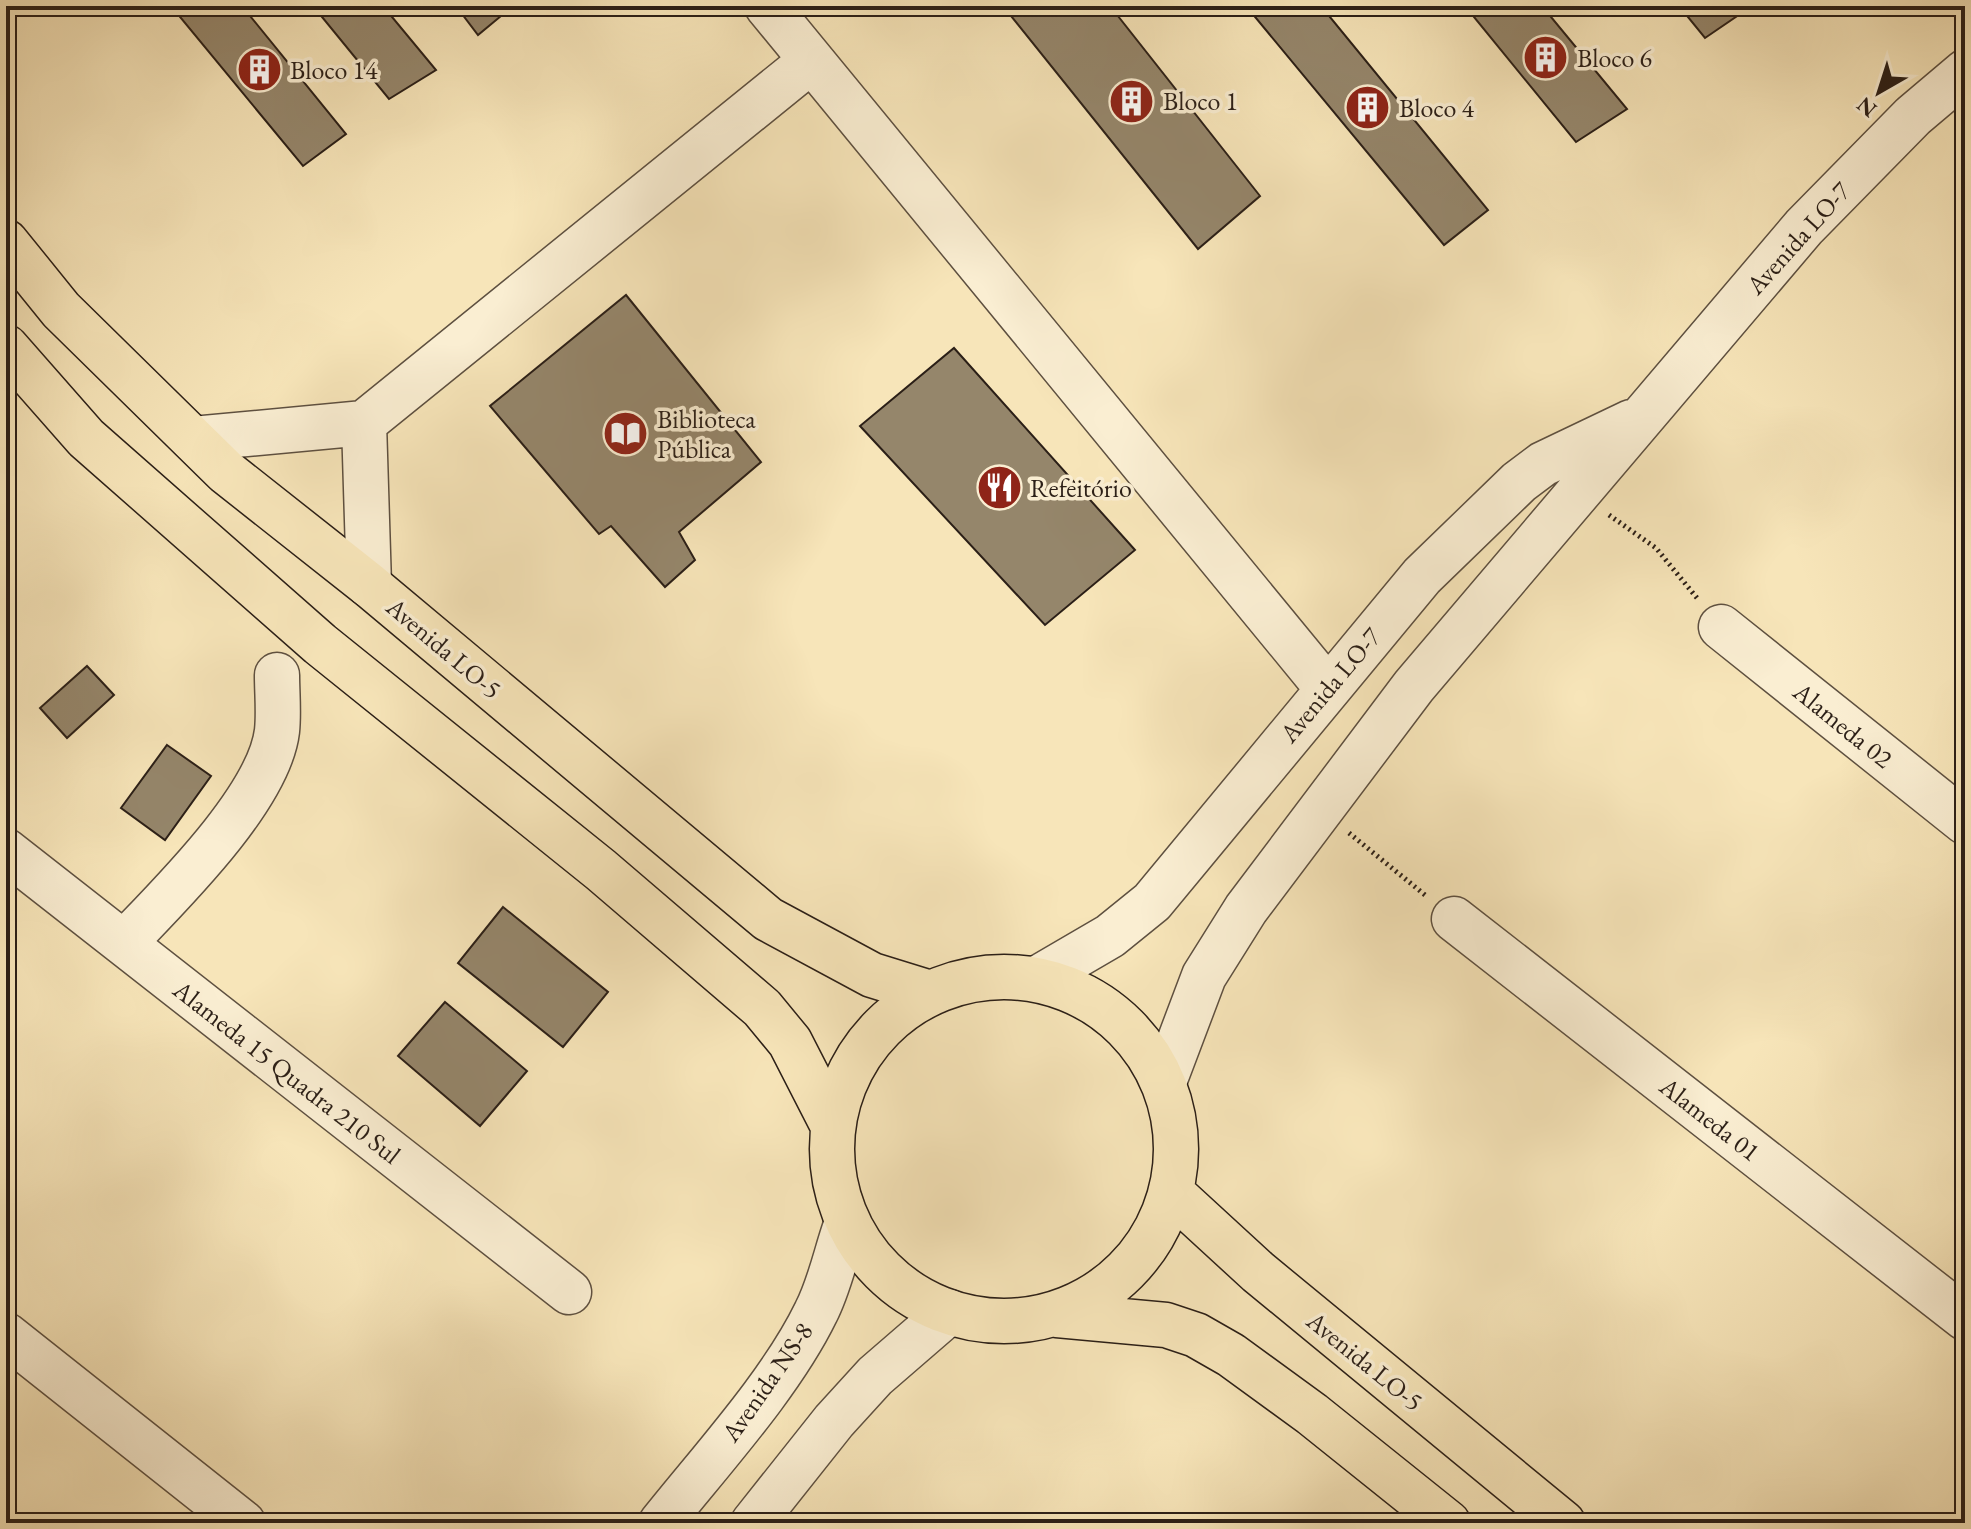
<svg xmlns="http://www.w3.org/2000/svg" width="1971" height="1529" font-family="'EB Garamond',serif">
<rect width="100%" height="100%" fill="#f7e5b9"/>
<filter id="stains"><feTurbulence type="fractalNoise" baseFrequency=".0025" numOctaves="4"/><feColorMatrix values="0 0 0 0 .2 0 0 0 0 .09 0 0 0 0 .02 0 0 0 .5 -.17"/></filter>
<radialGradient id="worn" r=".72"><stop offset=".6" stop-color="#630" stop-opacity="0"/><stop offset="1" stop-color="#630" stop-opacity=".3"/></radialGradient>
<path fill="#95866b" stroke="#2b1f17" stroke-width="2" d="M171 6H242L346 134 303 166Z
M313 6H383L436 70 389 99Z
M456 6H513L478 35Z
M456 6H513L478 35Z
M1003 6H1110L1260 196 1198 249Z
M1246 6H1321L1488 210 1444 245Z
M1465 6H1542L1627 109 1576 142Z
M1679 6H1738L1743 12 1705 38Z
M626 295 761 462 679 532 695 560 665 587 611 526 599 534 490 406Z
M954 348 1135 550 1045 625 860 426Z
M87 666 114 695 67 738 40 708Z
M167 745 211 776 165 840 121 808Z
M503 907 608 992 563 1047 458 963Z
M445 1002 527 1071 480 1126 398 1056Z"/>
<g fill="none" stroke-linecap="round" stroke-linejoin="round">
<defs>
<path id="minor" d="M767 6 1327 688
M364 423 369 585
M193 439 364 423 811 61
M1721 627 1965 822
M6 851 569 1292
M1454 919 1965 1318
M124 943C170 895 269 798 277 731 279 713 277 693 277 675
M1038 978 1110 936 1152 902 1422 576 1519 482 1543 464 1631 422
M1164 1082 1204 976 1246 909 1414 686 1804 227 1913 116 1965 72
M6 1335 243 1523
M661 1523C712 1459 781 1384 816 1312 830 1285 836 1253 846 1225
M753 1523 834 1421 875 1376 949 1312"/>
<path id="major" d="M6 242 61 310 226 472 369 585 768 919 872 975 927 992
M6 347 86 438 320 644 601 870 762 1008 790 1042 832 1124
M832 1149a172 172 0 1 1 344 0a172 172 0 1 1-344 0Z
M1172 1193 1258 1272 1563 1523
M1057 1315 1166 1325 1196 1335 1231 1355 1312 1414 1448 1523"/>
</defs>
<use href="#minor" stroke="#5e5040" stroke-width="47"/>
<use href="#major" stroke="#2b1f17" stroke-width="47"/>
<path stroke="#2b1f17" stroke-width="5" stroke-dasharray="2 4" stroke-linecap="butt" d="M1609 515 1656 548 1697 598
M1349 833 1425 895"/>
<use href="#minor" stroke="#faeed2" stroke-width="44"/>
<use href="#major" stroke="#f7e5b9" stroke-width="44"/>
</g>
<defs>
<symbol id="building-disc" viewBox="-11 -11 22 22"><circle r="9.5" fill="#8f2418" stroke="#faeed2"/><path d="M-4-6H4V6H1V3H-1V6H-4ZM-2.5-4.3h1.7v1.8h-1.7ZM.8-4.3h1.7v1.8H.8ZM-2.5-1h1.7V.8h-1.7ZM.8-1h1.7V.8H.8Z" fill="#fff"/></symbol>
<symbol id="library-disc" viewBox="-11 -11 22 22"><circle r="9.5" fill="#8f2418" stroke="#faeed2"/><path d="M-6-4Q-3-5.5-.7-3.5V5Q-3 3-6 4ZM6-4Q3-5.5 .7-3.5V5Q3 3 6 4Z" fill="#fff"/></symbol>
<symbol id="restaurant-disc" viewBox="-11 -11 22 22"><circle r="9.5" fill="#8f2418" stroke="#faeed2"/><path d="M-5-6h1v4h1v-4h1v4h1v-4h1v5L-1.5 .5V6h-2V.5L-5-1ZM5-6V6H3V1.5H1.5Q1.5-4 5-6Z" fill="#fff"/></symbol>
</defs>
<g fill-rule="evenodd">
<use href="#building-disc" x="1520" y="32" width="51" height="51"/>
<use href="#building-disc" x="234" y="44" width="51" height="51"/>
<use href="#building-disc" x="1106" y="76" width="51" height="51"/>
<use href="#building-disc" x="1342" y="82" width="51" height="51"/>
<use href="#library-disc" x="600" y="408" width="51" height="51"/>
<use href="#restaurant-disc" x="974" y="462" width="51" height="51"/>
</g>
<g text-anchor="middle" stroke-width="7" stroke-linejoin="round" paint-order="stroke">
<g font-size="26" fill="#2b1f17" stroke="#faeed2" text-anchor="start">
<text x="1577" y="67">Bloco 6</text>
<text x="290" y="79">Bloco 14</text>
<text x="1163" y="110">Bloco 1</text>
<text x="1399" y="117">Bloco 4</text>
<text x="657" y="428">Biblioteca<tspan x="657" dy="30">Pública</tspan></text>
<text x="1030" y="497">Refeitório</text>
</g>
<g font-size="26" fill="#2b1f17" stroke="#faeed2">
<text transform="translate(1798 238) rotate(-48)" y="9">Avenida LO-7</text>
<text transform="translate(444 648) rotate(40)" y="9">Avenida LO-5</text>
<text transform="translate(1330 685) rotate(-50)" y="9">Avenida LO-7</text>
<text transform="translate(1843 725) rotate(39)" y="9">Alameda 02</text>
<text transform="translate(287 1072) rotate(38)" y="9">Alameda 15 Quadra 210 Sul</text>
<text transform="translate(1710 1119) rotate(38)" y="9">Alameda 01</text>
<text transform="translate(1365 1361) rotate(39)" y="9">Avenida LO-5</text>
<text transform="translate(767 1382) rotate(-55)" y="9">Avenida NS-8</text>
</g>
</g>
<rect width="1971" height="1529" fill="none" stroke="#f7e5b9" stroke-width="32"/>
<rect x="8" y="8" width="1955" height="1513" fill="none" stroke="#2b1f17" stroke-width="4"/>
<rect x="16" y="16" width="1939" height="1497" fill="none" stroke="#2b1f17" stroke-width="2"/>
<g transform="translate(1879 92) rotate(219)" stroke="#faeed2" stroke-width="6" paint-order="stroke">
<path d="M0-6L14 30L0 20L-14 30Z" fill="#2b1f17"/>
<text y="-12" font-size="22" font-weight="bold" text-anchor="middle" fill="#2b1f17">N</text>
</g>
<rect width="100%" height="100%" filter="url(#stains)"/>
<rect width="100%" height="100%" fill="url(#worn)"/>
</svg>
